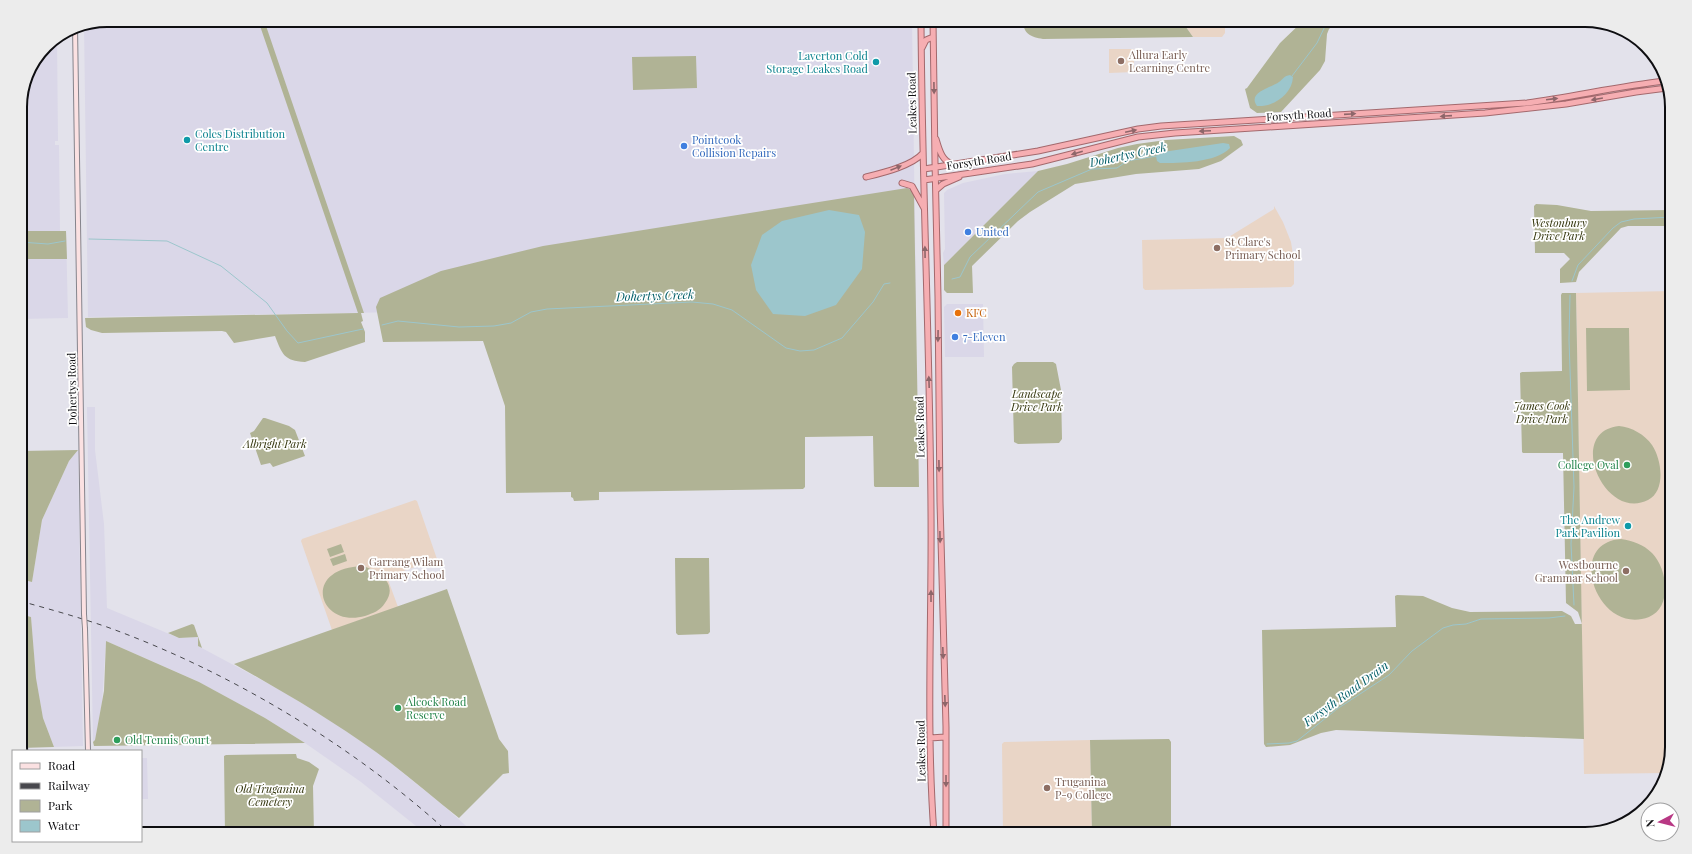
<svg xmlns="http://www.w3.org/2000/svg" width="1692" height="854" font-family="'Playfair Display',serif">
<rect width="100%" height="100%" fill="#e3e2eb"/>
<path fill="#dad7e8" d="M107 20H912L916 304 88 317 84 25Z
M57 38 58 141H55V145H59L60 231H66L68 318 20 319V102L29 69 46 45Z
M1038 171 944 265 943 253 945 249 944 193 947 190 963 183 1005 174Z
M947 304H983L984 357H945L944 307Z
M87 407H95V450L104 524 107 608 179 638 198 637V646L282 691 336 724 377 752 444 806 475 834H426L361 782 305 743 265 718 195 680 106 641 102 703 95 740 93 742Z
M78 450 83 746 54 747 43 718 36 679 31 617 20 614V579L32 582 42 520 69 461Z
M141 758H147L148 799H141Z"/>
<path fill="#e9d5c6" d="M1181 20H1225V33L1222 37H1193Z
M1109 49H1134V72L1109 73Z
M1274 206 1283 222 1291 242 1294 261V284L1291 287 1145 290 1143 288 1142 240 1227 238 1274 209Z
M1672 291V747L1666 773 1584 774 1576 293Z
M415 500 417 501 437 559 387 577 398 607 332 630 301 541 302 539Z
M1090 740 1092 834H1003L1002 744 1004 742Z"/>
<path fill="#b0b395" d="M258 20H264L364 313H361L363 321 361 322 365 332V342L305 362C284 361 282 354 275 336L234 343 226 332 222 331 102 333 91 330 86 327 85 318 358 313Z
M1023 20H1181L1193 37 1043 39C1031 37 1023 34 1023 20Z
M1304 20H1338L1329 29 1327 34 1325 61 1320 70 1281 112 1257 113 1250 108 1245 89 1247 88 1280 43Z
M696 56 697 88 633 90 632 57Z
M1234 136 1241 140 1243 145 1221 161 1199 169 1136 174 1075 184 1030 212 1018 221 972 266 973 293H947L944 290V265L1038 171 1067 164 1118 148 1137 144 1166 140Z
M907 188 913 191 914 194 919 487H875L874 486 873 436 805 437V487L803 489 599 492V500L574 501 573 498 571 497V492L506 493 505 406 483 341 383 342 376 307 380 298 441 271 543 246Z
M1536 204 1557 205 1591 211 1672 210V226H1628L1621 228 1579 272 1576 282 1560 283V269L1570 259 1564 253H1535L1534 206Z
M20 231H66L67 259H20Z
M1562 293H1576C1579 442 1581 591 1584 739L1336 730 1321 733 1290 745 1266 747 1264 744 1262 630 1396 627 1395 596 1397 595 1423 596 1452 608 1470 612 1562 611 1571 616 1575 624H1582L1578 612 1566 603 1563 453H1523L1522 452 1520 373 1522 372 1562 371 1561 295Z
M1586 328H1629L1630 390 1587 391Z
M1017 362H1053L1056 364 1061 390 1062 439 1059 443 1018 444 1014 442 1012 367 1014 364Z
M263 418H265L289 426 295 430 305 456 273 467 270 463 261 465 250 433 254 431Z
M1619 426C1632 427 1645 435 1652 445 1662 460 1666 491 1648 500 1605 522 1565 432 1619 426Z
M78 450 69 461 42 520 32 582 20 579V451Z
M1621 539C1633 541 1643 544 1652 553 1667 568 1673 607 1649 617 1598 637 1564 543 1621 539Z
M341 544 344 552 330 557 327 549Z
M345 554 347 561 333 566 330 559Z
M675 558H709L710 632 708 634 678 635 676 633Z
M363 566C379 571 399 584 385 603 380 611 373 613 365 616 319 629 300 568 363 566Z
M447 589 499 739 508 751 509 773 503 774 459 818C431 796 404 772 376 752 330 719 282 691 234 664Z
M20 614 31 617 36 678 43 718 54 747 20 748Z
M192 624 194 625 202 648 198 646V637L179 638 168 633Z
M106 641 199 682 265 718 305 743 94 746 93 742 95 740 104 691Z
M1169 739 1171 742V834H1092L1090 740Z
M296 754 297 758 309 762 319 769 313 786 314 834H225L224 756 226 755Z"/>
<path fill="#9cc6cc" d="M1290 75 1293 77C1292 95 1273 107 1257 106 1247 92 1271 88 1279 82 1283 79 1284 76 1290 75Z
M1223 143 1229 144 1230 148C1215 163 1181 163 1160 163L1157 161 1156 156 1163 152Z
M829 210 859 215 865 232 862 269 836 305 805 316 773 314 756 290 751 265 762 235 782 221Z"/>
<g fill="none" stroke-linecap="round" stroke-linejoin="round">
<path stroke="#9cc6cc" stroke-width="1" d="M1292 76 1317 43 1328 20
M89 239 167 241 221 266 267 303 287 331 298 343 363 329
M20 242 48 244 65 241
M952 279 960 277 970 257 1038 192 1092 169 1117 168 1127 161 1157 156
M1572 281 1578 265 1613 228 1621 222 1634 219 1672 217
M1570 295 1569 340 1574 487 1571 544 1574 605
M382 325 398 321 459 327 494 326 511 323 531 312 547 309 692 302 713 304 732 310 786 348 800 351 814 350 842 338 873 302 884 284 890 283
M1267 744 1289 743 1297 741 1337 709 1389 675 1412 651 1443 628 1453 625 1466 624 1481 619 1549 618 1565 616"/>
<defs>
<path id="secondary" d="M75 26 84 614
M85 629 88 751"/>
<path id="trunk" d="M921 20C922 184 930 347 931 511 932 618 926 727 934 834
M933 20 935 162 938 297 940 502 946 727V834
M922 48 926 40 933 37
M936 139C939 149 942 162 953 164
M924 169 1038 151 1138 129 1161 126 1527 103C1573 97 1619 86 1665 81
M866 177C882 173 912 166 923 153
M924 180 1032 164 1138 137 1175 133 1485 113 1566 104 1636 92 1667 88
M902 183 912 186 924 208
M936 190 943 184 959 177
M930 738 945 737"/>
</defs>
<use href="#secondary" stroke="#85848c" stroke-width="6"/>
<use href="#trunk" stroke="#a3696d" stroke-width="7"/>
<use href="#secondary" stroke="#fbe1e2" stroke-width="4"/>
<use href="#trunk" stroke="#f6aeb2" stroke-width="5"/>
<path stroke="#48484d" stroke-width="1" stroke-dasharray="5 5" stroke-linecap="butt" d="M20 601C49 609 78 617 107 627 229 671 354 746 450 834"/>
<defs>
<path id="secondary-bridge" d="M84 614 85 629"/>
</defs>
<use href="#secondary-bridge" stroke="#85848c" stroke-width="6" stroke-linecap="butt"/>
<use href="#secondary-bridge" stroke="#fbe1e2" stroke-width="4"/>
</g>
<defs><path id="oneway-solid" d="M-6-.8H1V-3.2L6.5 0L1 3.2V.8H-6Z"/></defs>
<g fill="#8e666a">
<use href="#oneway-solid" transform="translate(934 88) rotate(89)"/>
<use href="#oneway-solid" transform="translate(1552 99) rotate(-7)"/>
<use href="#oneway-solid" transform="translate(1597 99) rotate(170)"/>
<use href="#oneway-solid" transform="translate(1350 114) rotate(-4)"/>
<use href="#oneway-solid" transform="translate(1446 116) rotate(176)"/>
<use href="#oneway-solid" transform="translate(1131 131) rotate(-12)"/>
<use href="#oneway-solid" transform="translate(1205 131) rotate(177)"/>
<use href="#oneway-solid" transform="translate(1077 153) rotate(164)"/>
<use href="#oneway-solid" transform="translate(896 168) rotate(-22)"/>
<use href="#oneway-solid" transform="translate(925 252) rotate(-91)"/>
<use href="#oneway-solid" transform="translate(938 336) rotate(91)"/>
<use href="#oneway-solid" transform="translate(929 382) rotate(-92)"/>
<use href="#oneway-solid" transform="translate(939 466) rotate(89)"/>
<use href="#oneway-solid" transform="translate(940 537) rotate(89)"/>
<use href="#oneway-solid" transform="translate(931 596) rotate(-90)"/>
<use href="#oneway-solid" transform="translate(943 653) rotate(88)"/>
<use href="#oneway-solid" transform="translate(945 701) rotate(88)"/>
<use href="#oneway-solid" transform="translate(946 781) rotate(90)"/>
</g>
<g fill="#8d6e63" stroke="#fff" stroke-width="1.5">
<circle cx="1121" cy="61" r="4"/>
<circle cx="1217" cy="248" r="4"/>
<circle cx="361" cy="568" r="4"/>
<circle cx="1626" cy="571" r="4"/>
<circle cx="1047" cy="788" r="4"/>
</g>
<g fill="#0f9aa8" stroke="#fff" stroke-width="1.5">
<circle cx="876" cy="62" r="4"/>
<circle cx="187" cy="140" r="4"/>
<circle cx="1628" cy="526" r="4"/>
</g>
<g fill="#3f7fe0" stroke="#fff" stroke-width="1.5">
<circle cx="684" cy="146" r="4"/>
<circle cx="968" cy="232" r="4"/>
<circle cx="955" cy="337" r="4"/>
</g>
<circle fill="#e8710a" stroke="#fff" stroke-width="1.5" cx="958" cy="313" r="4"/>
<g fill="#2e9e5b" stroke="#fff" stroke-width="1.5">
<circle cx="1627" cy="465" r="4"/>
<circle cx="398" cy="708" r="4"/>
<circle cx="117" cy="740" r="4"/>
</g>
<g text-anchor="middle" stroke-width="3.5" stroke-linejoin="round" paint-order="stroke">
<g font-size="11" fill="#785e54" stroke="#fff" text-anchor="start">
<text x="1129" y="59">Allura Early<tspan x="1129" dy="13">Learning Centre</tspan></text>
<text x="1225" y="246">St Clare's<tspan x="1225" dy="13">Primary School</tspan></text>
<text x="369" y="566">Garrang Wilam<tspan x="369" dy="13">Primary School</tspan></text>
<text x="1618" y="569" text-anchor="end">Westbourne<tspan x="1618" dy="13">Grammar School</tspan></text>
<text x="1055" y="786">Truganina<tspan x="1055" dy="13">P-9 College</tspan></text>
</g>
<g font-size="11" fill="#0d838f" stroke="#fff" text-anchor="end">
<text x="868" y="60">Laverton Cold<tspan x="868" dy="13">Storage Leakes Road</tspan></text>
<text x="195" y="138" text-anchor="start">Coles Distribution<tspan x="195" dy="13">Centre</tspan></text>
<text x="1620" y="524">The Andrew<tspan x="1620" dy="13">Park Pavilion</tspan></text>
</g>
<g font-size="11" fill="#0e0e11" stroke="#fff">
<text transform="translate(912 103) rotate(-91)" y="4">Leakes Road</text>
<text transform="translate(1299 115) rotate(-4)" y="4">Forsyth Road</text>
<text transform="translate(979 161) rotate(-9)" y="4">Forsyth Road</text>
<text transform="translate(72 389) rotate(-91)" y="4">Dohertys Road</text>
<text transform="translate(920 427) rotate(-91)" y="4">Leakes Road</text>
<text transform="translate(921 751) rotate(-91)" y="4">Leakes Road</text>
</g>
<g font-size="11" fill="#366cbe" stroke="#fff" text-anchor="start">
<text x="692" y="144">Pointcook<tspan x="692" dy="13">Collision Repairs</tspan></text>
<text x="976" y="236">United</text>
<text x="963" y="341">7-Eleven</text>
</g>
<g font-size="11" font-style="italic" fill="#33350c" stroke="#fff">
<text x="1559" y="227">Westonbury<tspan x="1559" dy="13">Drive Park</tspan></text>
<text x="1037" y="398">Landscape<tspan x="1037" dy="13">Drive Park</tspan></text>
<text x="1542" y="410">James Cook<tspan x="1542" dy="13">Drive Park</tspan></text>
<text x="275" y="448">Albright Park</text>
<text x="270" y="793">Old Truganina<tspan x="270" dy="13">Cemetery</tspan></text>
</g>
<g font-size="11" fill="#c56008" stroke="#fff" text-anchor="start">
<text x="966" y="317">KFC</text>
</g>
<g font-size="11" fill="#27864d" stroke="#fff" text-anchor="start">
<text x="1619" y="469" text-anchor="end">College Oval</text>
<text x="406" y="706">Alcock Road<tspan x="406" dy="13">Reserve</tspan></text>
<text x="125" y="744">Old Tennis Court</text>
</g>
<g font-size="12" font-style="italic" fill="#015d67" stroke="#fff">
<text transform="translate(1128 155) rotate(-12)" y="4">Dohertys Creek</text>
<text transform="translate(655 296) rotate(-2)" y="4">Dohertys Creek</text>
<text transform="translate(1346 694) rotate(-36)" y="4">Forsyth Road Drain</text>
</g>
</g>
<path d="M0 0H1692V854H0ZM107 27H1585A80 80 0 0 1 1665 107V747A80 80 0 0 1 1585 827H107A80 80 0 0 1 27 747V107A80 80 0 0 1 107 27Z" fill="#ececec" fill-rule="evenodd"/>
<path fill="none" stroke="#0e0e11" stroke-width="2" d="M107 27H1585A80 80 0 0 1 1665 107V747A80 80 0 0 1 1585 827H107A80 80 0 0 1 27 747V107A80 80 0 0 1 107 27Z"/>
<rect x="12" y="750" width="130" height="92" fill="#ffffff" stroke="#9f9fa0"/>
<rect x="20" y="763" width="20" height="6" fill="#fbe1e2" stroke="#9f9fa0"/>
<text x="48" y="770" font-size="12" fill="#0e0e11">Road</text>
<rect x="20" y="783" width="20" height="6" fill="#48484d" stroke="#9f9fa0"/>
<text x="48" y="790" font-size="12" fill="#0e0e11">Railway</text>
<rect x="20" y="800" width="20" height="12" fill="#b0b395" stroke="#9f9fa0"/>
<text x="48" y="810" font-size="12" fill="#0e0e11">Park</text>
<rect x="20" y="820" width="20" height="12" fill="#9cc6cc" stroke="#9f9fa0"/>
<text x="48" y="830" font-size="12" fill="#0e0e11">Water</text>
<g transform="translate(1660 822) rotate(263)"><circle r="19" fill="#ffffff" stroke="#9f9fa0"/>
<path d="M0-3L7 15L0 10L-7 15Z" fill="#b83884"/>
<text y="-6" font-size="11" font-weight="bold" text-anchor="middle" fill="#0e0e11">N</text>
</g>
</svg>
